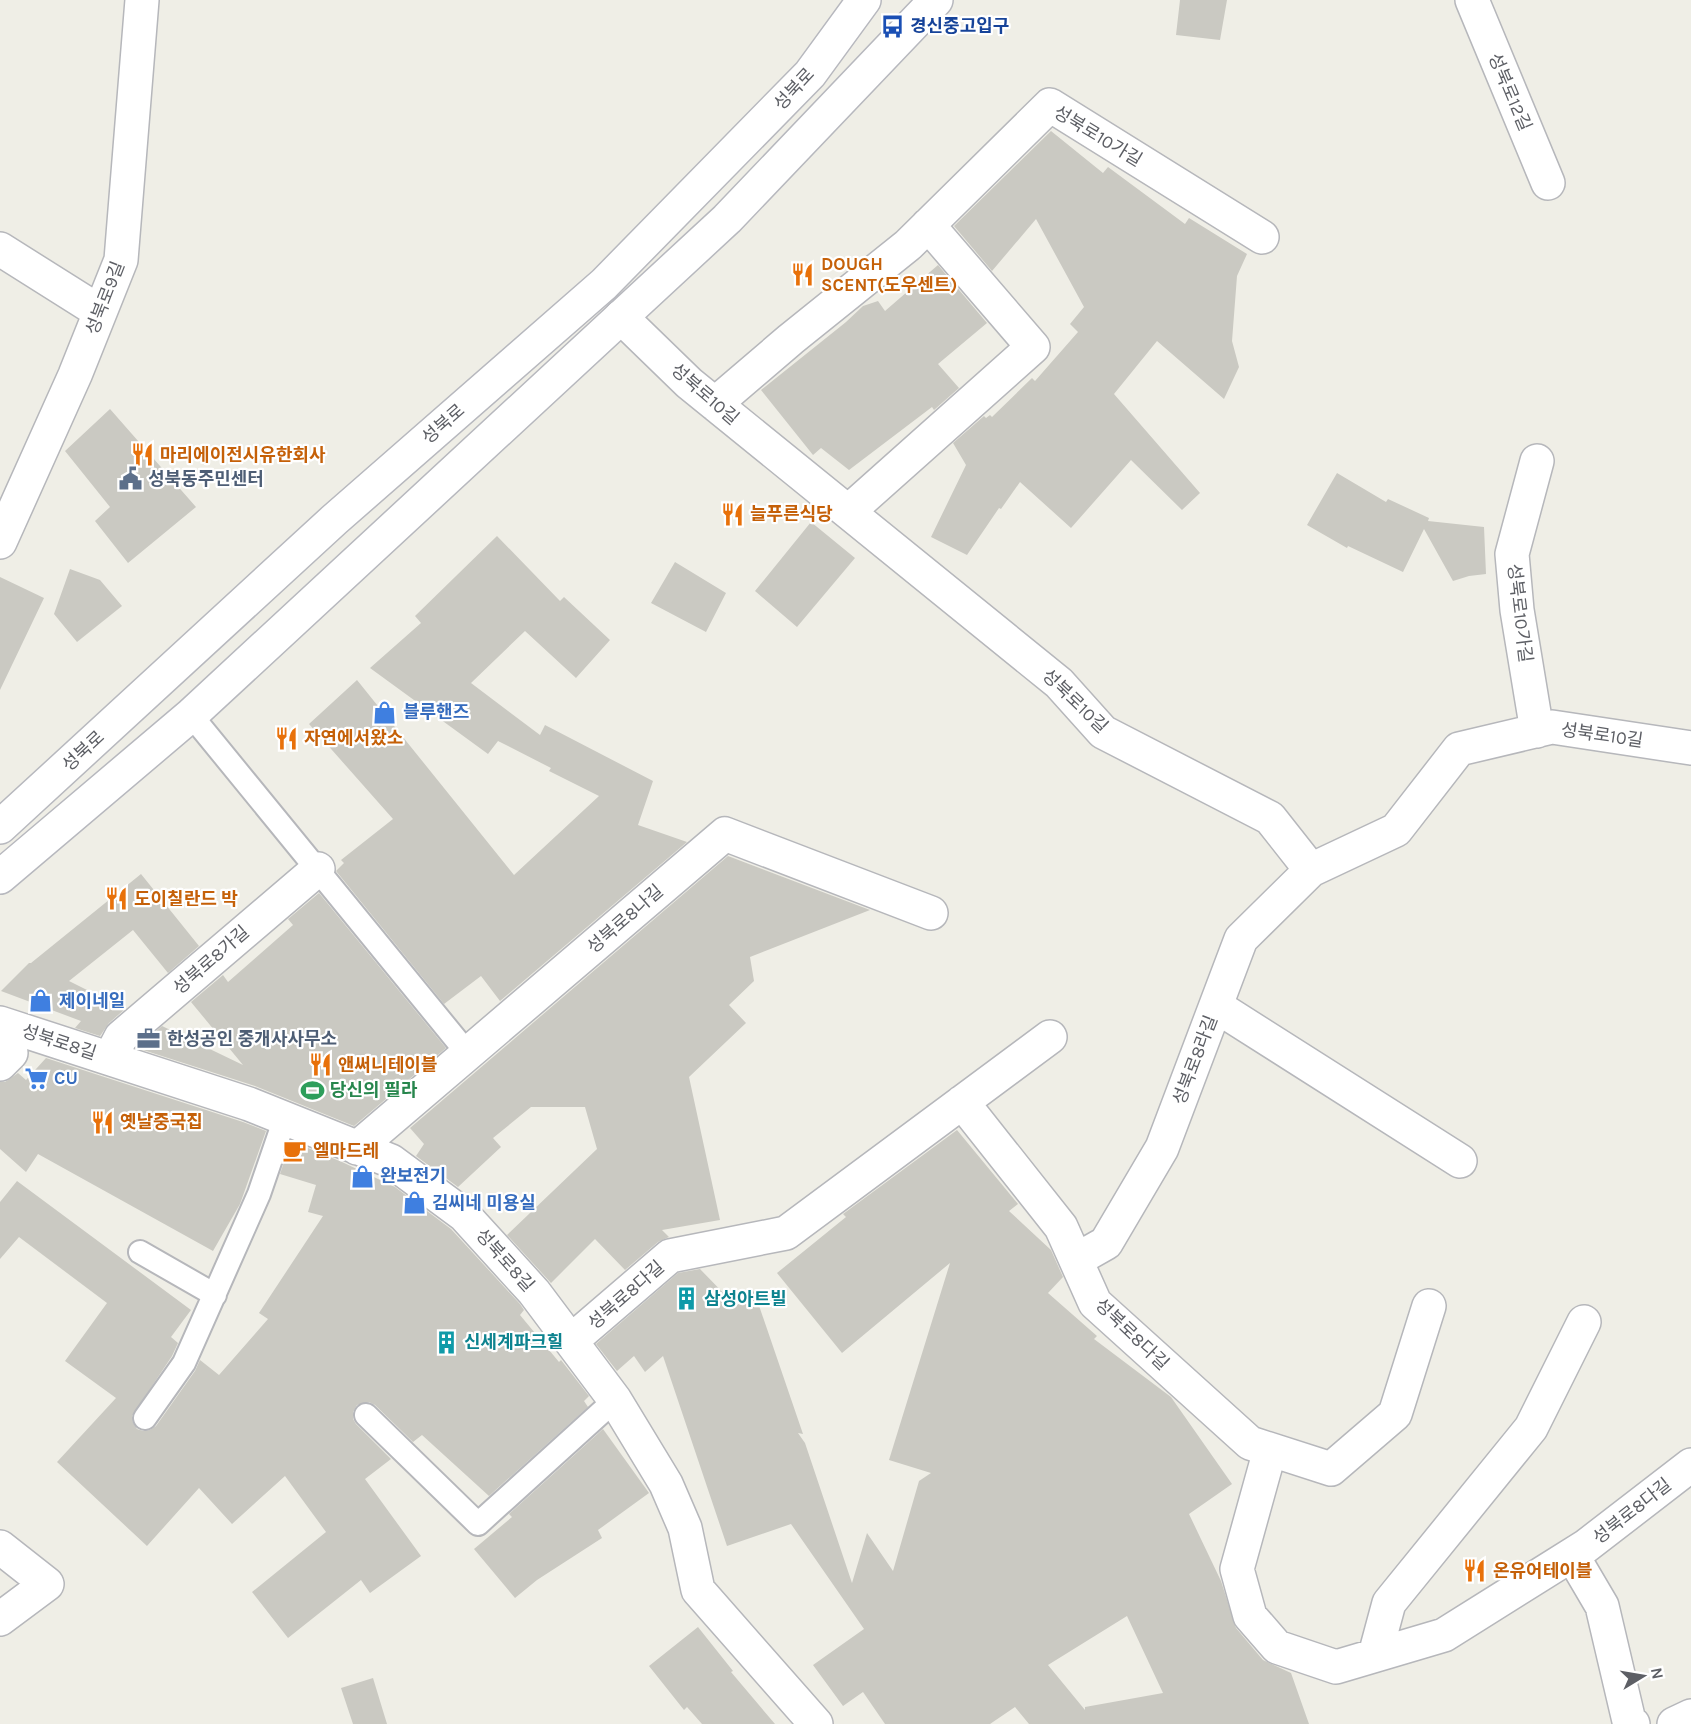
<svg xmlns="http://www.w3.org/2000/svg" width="1691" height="1724" font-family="Karla,'Noto Sans KR',sans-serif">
<rect width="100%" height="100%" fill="#efeee6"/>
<path fill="#cac9c2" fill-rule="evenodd" d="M1180 0H1227L1220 40 1176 35Z
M1051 131 1103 173 1108 167 1185 224 1189 218 1247 254 1237 276 1232 341 1239 367 1224 399 1157 341 1114 394 1200 493 1182 510 1131 460 1071 528 1020 482 1001 509 999 508 967 555 931 537 966 465 953 443 984 416 986 418 990 415 992 417 1032 378 1035 381 1078 332 1070 324 1084 307 1036 219 992 271 954 226Z
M938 265 987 323 938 364 959 388 934 410 932 407 849 470 821 448 813 455 761 390 846 322 863 306 878 301 885 311Z
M110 409 196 507 128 563 95 521 110 507 65 451Z
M1337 473 1386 502 1388 499 1429 518 1428 521 1484 527 1486 574 1469 576 1453 581 1424 529 1403 572 1348 546 1347 548 1307 525Z
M811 522 855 558 797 627 755 591Z
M497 536 560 601 564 597 610 640 576 678 525 631 471 683 540 735 545 725 653 781 638 825 687 842 500 1001 481 976 444 1004 336 871 344 863 341 860 393 819 309 724 357 680 514 875 599 796 549 771 551 768 498 741 488 754 370 668 421 623 415 616Z
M675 562 726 593 706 632 651 603Z
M70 569 100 580 122 606 77 642 54 614Z
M0 577 44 598 0 690Z
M728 856 870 910 750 957 754 981 729 1005 746 1023 689 1077 720 1220 662 1230 669 1237 658 1242 625 1270 595 1239 551 1283 507 1235 597 1149 585 1107H531L493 1138 501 1147 458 1187 416 1156 424 1144 410 1128Z
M141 874 199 946 168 973 133 930 69 981 125 1009 109 1023 100 1036 75 1028 81 1021 1 991 29 963H31Z
M319 893 446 1048 354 1126 255 1086 137 1048 162 1026 243 1065 191 1002 223 975 228 982 293 925 288 919Z
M46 1058 243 1122 266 1131 240 1204 213 1251 38 1154 26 1172 0 1149V1082H5L18 1073 26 1080Z
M957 1130 1018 1204 1009 1211 1051 1250 1063 1277 1048 1293 1097 1336 1094 1339 1171 1397 1232 1484 1189 1514 1221 1581 1236 1628 1263 1660 1291 1673 1309 1724H1029L1015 1707 990 1724H885L863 1692 843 1706 813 1665 864 1629 791 1524 727 1546 663 1356 645 1372 634 1356 617 1371 596 1344 678 1273 700 1269 736 1306 754 1291 803 1434 798 1433 805 1443 852 1583 867 1533 893 1571 919 1481 931 1473 889 1460 950 1263 842 1353 777 1273 846 1217 843 1214ZM1127 1616 1163 1693 1085 1707V1710L1048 1665Z
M291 1141 342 1162 395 1187 451 1229 520 1304 524 1310 520 1315 559 1362 561 1360 589 1396 584 1401 588 1407 489 1496 422 1435 413 1442 375 1405 369 1402 357 1405 353 1412V1419L356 1424 391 1459 365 1479 421 1556 370 1593 361 1580 288 1638 252 1592 326 1532 285 1476 232 1524 199 1488 147 1546 57 1462 116 1398 65 1361 107 1303 19 1237 0 1259V1202L17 1181 191 1310 171 1337 178 1343 172 1356 132 1416 133 1423 137 1429 143 1431 150 1430 156 1426 195 1371 200 1360 219 1375 268 1319 259 1313 323 1216 308 1212 316 1185 280 1174Z
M603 1429 649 1493 598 1530 602 1538 537 1580 515 1598 474 1549 512 1517 509 1514Z
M698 1627 733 1671 731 1672 775 1724H702L687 1707 684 1710 649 1666Z
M373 1678 387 1724H353L341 1688Z"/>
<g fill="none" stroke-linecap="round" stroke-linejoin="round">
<defs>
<path id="lane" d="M191 715 468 1054
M140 1252 215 1295
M366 1415 478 1524 615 1400
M145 1418 184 1363 259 1194 285 1118"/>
<path id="street" d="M1472 0 1548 183
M0 249 100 312
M621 317 689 383 1059 683 1103 732 1270 818 1311 870
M715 404 791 339 908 245 1050 105 1262 237
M849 511 1033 347 928 225
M0 542 75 375 121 260 142 0
M1537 731 1517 610 1512 554 1537 461
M1216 1006 1460 1161
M0 1023 249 1104 391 1161 464 1215 534 1292 615 1400 666 1484 685 1528 698 1590 816 1724
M0 1042 11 1053 0 1064
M110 1058 121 1037 318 869
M962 1102 1061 1227 1095 1303 1250 1443 1331 1469 1395 1414 1429 1306
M357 1148 725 834 931 913
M1076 1260 1106 1243 1162 1148 1241 939 1311 870 1396 830 1459 749 1552 727 1691 748
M571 1341 670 1256 786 1233 1050 1037
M1270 1450 1237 1569 1250 1616 1277 1647 1336 1667 1444 1635 1586 1546 1691 1465
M0 1547 47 1584 0 1619
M1572 1555 1602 1606 1629 1721 1633 1724
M1375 1655 1389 1603 1531 1428 1584 1322
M1674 1724 1691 1716"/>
<path id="secondary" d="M0 827 334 520 604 284 810 74 864 0
M0 877 191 715 727 219 936 0"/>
</defs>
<use href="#lane" stroke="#b6b7bb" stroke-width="26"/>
<use href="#street" stroke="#b6b7bb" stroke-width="36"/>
<use href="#secondary" stroke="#b7b8be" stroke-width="36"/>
<use href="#lane" stroke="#fff" stroke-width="22"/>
<use href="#street" stroke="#fff" stroke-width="33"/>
<use href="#secondary" stroke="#fff" stroke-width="33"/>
</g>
<defs>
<symbol id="bus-bare" viewBox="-9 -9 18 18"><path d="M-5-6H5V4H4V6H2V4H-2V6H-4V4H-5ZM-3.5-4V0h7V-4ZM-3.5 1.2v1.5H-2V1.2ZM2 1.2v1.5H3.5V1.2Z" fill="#1a4fb4" stroke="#fff" stroke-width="2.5" paint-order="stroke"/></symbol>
<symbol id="restaurant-bare" viewBox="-9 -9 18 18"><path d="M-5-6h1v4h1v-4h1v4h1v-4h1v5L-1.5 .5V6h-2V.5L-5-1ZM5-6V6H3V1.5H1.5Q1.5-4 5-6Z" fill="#e8710a" stroke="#fff" stroke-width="2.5" paint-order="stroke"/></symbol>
<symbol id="civic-bare" viewBox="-9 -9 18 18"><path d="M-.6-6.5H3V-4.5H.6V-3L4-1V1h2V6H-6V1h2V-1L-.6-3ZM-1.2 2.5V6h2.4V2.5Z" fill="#5c6f8a" stroke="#fff" stroke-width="2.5" paint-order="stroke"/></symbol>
<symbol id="shop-bare" viewBox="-9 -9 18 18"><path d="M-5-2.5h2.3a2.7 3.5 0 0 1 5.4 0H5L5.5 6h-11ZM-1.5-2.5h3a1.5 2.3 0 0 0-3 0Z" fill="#3f7fe0" stroke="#fff" stroke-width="2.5" paint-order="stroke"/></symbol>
<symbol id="office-bare" viewBox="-9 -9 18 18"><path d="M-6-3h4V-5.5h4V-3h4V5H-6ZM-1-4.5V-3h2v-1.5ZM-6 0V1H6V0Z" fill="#5c6f8a" stroke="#fff" stroke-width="2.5" paint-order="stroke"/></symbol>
<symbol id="supermarket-bare" viewBox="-9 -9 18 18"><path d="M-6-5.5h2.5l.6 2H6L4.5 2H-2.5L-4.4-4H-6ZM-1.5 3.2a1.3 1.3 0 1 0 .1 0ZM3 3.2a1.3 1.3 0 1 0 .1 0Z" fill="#3f7fe0" stroke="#fff" stroke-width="2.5" paint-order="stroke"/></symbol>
<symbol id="stadium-bare" viewBox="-9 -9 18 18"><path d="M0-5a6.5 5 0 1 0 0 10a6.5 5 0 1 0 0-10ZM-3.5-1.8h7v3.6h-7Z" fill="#2e9e5b" stroke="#fff" stroke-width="2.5" paint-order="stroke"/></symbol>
<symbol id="cafe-bare" viewBox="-9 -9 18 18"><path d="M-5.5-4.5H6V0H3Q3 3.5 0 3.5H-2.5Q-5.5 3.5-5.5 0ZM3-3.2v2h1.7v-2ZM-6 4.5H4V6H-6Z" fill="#e8710a" stroke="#fff" stroke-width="2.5" paint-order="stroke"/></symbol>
<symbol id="building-bare" viewBox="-9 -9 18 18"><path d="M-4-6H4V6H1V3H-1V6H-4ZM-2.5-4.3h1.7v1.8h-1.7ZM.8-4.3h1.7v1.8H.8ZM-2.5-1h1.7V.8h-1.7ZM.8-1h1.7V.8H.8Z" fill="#0f9aa8" stroke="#fff" stroke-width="2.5" paint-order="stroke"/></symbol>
</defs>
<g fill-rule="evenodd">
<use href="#bus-bare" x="876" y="10" width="33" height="33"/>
<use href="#restaurant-bare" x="786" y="258" width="33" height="33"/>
<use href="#restaurant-bare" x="126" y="438" width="33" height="33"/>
<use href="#civic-bare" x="114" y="462" width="33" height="33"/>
<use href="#restaurant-bare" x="716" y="498" width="33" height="33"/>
<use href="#shop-bare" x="368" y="696" width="33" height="33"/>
<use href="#restaurant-bare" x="270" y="722" width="33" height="33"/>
<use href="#restaurant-bare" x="100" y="882" width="33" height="33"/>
<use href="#shop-bare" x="24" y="984" width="33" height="33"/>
<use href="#office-bare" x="132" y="1022" width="33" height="33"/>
<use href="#restaurant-bare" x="304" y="1048" width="33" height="33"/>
<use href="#supermarket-bare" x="20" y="1062" width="33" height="33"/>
<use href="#stadium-bare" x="296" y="1074" width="33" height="33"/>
<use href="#restaurant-bare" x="86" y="1106" width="33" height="33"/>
<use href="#cafe-bare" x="278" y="1134" width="33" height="33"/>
<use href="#shop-bare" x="346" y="1160" width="33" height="33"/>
<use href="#shop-bare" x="398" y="1186" width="33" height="33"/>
<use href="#building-bare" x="670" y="1282" width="33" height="33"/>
<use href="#building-bare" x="430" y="1326" width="33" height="33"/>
<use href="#restaurant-bare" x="1458" y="1554" width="33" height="33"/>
</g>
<g text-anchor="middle" stroke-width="4.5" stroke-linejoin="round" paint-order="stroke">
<g font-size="18" font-weight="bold" fill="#164399" stroke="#fff" text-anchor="start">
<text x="910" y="32">경신중고입구</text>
</g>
<g font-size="18" fill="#5d5f65" stroke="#fff">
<text transform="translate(794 89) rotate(-47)" y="6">성북로</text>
<text transform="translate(1510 92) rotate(67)" y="6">성북로12길</text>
<text transform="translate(1098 136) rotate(31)" y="6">성북로10가길</text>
<text transform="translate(105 298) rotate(-69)" y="6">성북로9길</text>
<text transform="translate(705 394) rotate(41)" y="6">성북로10길</text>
<text transform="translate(443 424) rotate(-41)" y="6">성북로</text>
<text transform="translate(1520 613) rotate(83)" y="6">성북로10가길</text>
<text transform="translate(1075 701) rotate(44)" y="6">성북로10길</text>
<text transform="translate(1602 735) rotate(8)" y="6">성북로10길</text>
<text transform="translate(83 751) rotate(-43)" y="6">성북로</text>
<text transform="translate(625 919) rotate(-41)" y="6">성북로8나길</text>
<text transform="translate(211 960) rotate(-41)" y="6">성북로8가길</text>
<text transform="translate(59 1042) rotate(18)" y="6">성북로8길</text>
<text transform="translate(1195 1060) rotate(-69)" y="6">성북로8라길</text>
<text transform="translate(505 1260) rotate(48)" y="6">성북로8길</text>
<text transform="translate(626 1295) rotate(-41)" y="6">성북로8다길</text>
<text transform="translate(1132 1334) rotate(44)" y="6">성북로8다길</text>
<text transform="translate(1632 1511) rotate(-38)" y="6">성북로8다길</text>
</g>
<g font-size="18" font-weight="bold" fill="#c56008" stroke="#fff" text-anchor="start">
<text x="821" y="270">DOUGH<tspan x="821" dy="21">SCENT(도우센트)</tspan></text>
<text x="160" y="461">마리에이전시유한회사</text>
<text x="750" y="520">늘푸른식당</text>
<text x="304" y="744">자연에서왔소</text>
<text x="134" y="905">도이칠란드 박</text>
<text x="338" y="1071">앤써니테이블</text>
<text x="120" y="1128">옛날중국집</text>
<text x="313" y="1157">엘마드레</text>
<text x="1493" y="1577">온유어테이블</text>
</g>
<g font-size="18" font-weight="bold" fill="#4e5e75" stroke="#fff" text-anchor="start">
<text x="148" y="485">성북동주민센터</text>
<text x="167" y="1045">한성공인 중개사사무소</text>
</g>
<g font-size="18" font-weight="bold" fill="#366cbe" stroke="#fff" text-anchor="start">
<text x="403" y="718">블루핸즈</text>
<text x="59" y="1007">제이네일</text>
<text x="54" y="1084">CU</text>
<text x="380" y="1182">완보전기</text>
<text x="432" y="1209">김씨네 미용실</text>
</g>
<g font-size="18" font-weight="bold" fill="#27864d" stroke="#fff" text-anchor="start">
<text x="330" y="1096">당신의 필라</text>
</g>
<g font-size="18" font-weight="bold" fill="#0d838f" stroke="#fff" text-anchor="start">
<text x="704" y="1305">삼성아트빌</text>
<text x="464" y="1348">신세계파크힐</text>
</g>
</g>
<g transform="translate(1643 1676) rotate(79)" stroke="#ffffff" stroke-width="4.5" paint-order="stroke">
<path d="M0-4.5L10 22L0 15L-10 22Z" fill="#5d5f65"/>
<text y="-9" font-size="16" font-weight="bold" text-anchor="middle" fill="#5d5f65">N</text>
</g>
</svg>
